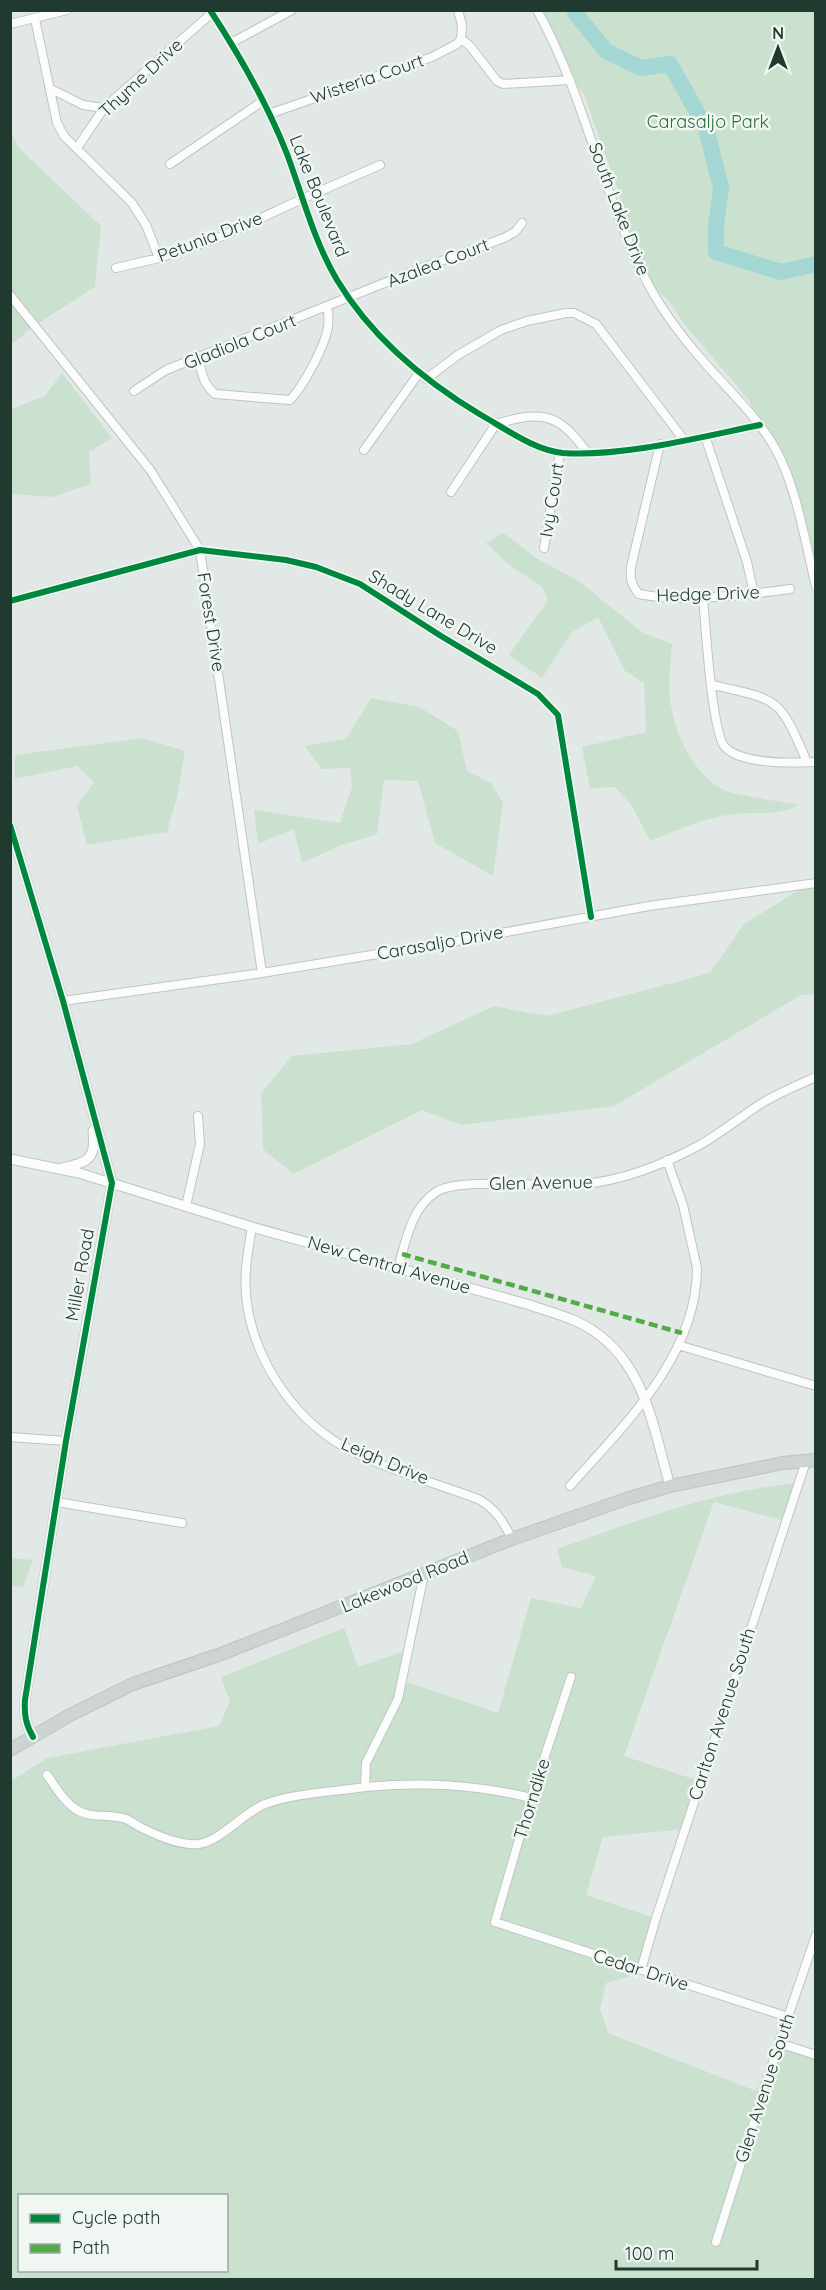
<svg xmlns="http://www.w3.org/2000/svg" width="826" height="2290" font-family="Quicksand,sans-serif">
<rect width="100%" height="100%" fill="#e2e8e5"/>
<path fill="#cbe1cf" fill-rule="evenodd" d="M537 11H815V586L789 481 748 399 685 325 669 301 647 282 633 252 629 222 584 94 570 80Z
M10 131 20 149 101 226 95 287 34 326 11 345Z
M62 373 112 438 89 452 91 484 52 497 11 494V409L45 396Z
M503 533 536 558 580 582 643 633 672 644C671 658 669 672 669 686 670 723 688 770 722 789 735 796 782 801 799 805 775 817 760 811 735 814 706 817 677 830 650 841L632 806 615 787 590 788 582 747 646 732 644 683 625 671 598 617 571 633 542 678 509 655 548 600 542 587 508 564 486 543Z
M371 698 419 707 458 731 467 771 491 783 503 803 493 876 435 843 418 781 384 780 377 834 339 846 302 863 294 829 258 844 254 810 340 823 352 787 350 768 322 769 304 746 346 739Z
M143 738 185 751 177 797 167 832 87 845 77 806 94 782 77 766 15 779V755Z
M815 886V994L801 995 614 1106 461 1125 422 1110 293 1174 263 1149 261 1093 292 1056 412 1044 494 1006 547 1016 710 973 744 924 802 888Z
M797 1483 785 1521 714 1502 624 1756 702 1782 686 1829 603 1837 586 1895 658 1919 641 1973 606 1983 600 2009 608 2033 756 2091 778 2043 815 2055V2279L11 2280V1781L47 1758 219 1726 230 1701 221 1677 344 1628 358 1667 413 1648 404 1681 498 1713 531 1598 581 1608 596 1576 562 1567 557 1549C636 1521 714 1491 797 1483ZM20 2196H226V2270H20Z
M11 1558 33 1560 23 1587 11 1586Z"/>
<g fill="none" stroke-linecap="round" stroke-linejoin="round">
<path stroke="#a4d6d4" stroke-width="16" d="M575 10V13L606 51 641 68 670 64 706 128 721 188 716 226V252L781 272 816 264"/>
<defs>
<path id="minor" d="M210 10C240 56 267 103 287 154 303 197 314 241 337 280 372 338 424 381 481 415 506 429 534 450 563 453 624 457 700 437 760 425
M458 10 462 25 461 39
M537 10C584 94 601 190 644 276 659 307 682 337 704 362 729 391 758 417 776 450 797 488 805 543 816 586
M35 19 57 123 64 136 132 203 146 225 159 258
M10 24 67 10
M461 39 470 46 497 81 503 84 570 80
M231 43 292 10
M51 89 83 105 104 108
M269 114 432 57 457 44 461 39
M77 148 104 108 212 13
M170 164 263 101
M116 268 159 258 218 238 302 199 380 165
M10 295 151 471 200 550 262 973
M198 358C202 373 203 384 215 394L290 400C303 387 325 346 328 327 329 320 328 313 328 307
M426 379 458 355 501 330 527 321 566 313H574L596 324 684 440
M134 391 166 370 422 268 504 238 515 232 522 223
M705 436 747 562 754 594
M660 444 631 567C630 578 631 585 639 594 682 603 746 595 790 589
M364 450 419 373
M451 492 496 424C543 410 559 413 588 454
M544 548 560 452
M703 596C705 621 712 734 725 747 742 765 793 763 816 762
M10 601 200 550 286 560 316 567 360 584 441 636 538 694 558 715 591 917
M712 685C780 700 779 697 807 762
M63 1001 262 973 457 941 649 906 816 883
M186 1206 200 1144 198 1116
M252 1227C248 1250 244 1272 246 1295 251 1354 290 1415 341 1445 381 1468 435 1483 478 1499 495 1508 503 1521 512 1539
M398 1268C406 1241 411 1208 436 1192 462 1176 549 1189 585 1184 623 1180 664 1164 698 1146 720 1134 740 1117 762 1103 779 1093 798 1085 816 1077
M678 1345 816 1386
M10 1437 66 1441
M570 1486C624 1425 697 1356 697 1268L683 1205 667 1160
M57 1502 182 1523
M571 1677 531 1798 495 1922 788 2017
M47 1775C56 1787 64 1802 77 1810 91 1819 110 1813 126 1819 131 1821 136 1825 142 1828 158 1836 180 1846 199 1844 219 1842 243 1813 265 1804 294 1793 334 1792 365 1787L366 1763 398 1699 424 1574
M365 1787C423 1782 474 1784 531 1798
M641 1970 656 1918 806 1461
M779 2043 816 2055
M716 2242 779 2043 816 1935"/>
<path id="tertiary" d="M10 825 63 1001 112 1183 66 1441 25 1700C24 1715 26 1725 33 1737
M10 1159 79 1173 252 1227 530 1305C552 1313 576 1318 595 1332 646 1367 654 1431 670 1486
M62 1168C89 1162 96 1159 93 1131"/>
<path id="primary" d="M10 1750 70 1715 133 1684 221 1654 512 1539 626 1499 670 1486 783 1463 816 1460"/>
</defs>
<use href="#minor" stroke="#bfc5c2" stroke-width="10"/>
<use href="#tertiary" stroke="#bfc5c2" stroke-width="11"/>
<use href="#primary" stroke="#bcc4c0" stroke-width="14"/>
<use href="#minor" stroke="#fbfcfb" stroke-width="8"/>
<use href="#tertiary" stroke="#fbfcfb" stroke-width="9"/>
<use href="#primary" stroke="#cdd4d1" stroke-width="12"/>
<path stroke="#52ac45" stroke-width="4.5" stroke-dasharray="9 4.5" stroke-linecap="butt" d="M402 1254 682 1333"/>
<defs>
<path id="cycleway" d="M210 10C240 56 267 103 287 154 303 197 314 241 337 280 372 338 424 381 481 415 506 429 534 450 563 453 624 457 700 437 760 425
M10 601 200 550 286 560 316 567 360 584 441 636 538 694 558 715 591 917
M10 825 63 1001 112 1183 66 1441 25 1700C24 1715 26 1725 33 1737"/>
</defs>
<use href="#cycleway" stroke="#f0f7f2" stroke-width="10"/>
<use href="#cycleway" stroke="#00873e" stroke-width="6"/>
</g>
<g text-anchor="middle" stroke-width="5" stroke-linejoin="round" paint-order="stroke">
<g font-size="18" fill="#213a2f" stroke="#f0f7f2">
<text transform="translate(141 78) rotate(-43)" y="6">Thyme Drive</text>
<text transform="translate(367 79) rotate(-19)" y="6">Wisteria Court</text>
<text transform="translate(319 196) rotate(68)" y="6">Lake Boulevard</text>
<text transform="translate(619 209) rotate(69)" y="6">South Lake Drive</text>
<text transform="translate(210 237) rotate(-21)" y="6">Petunia Drive</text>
<text transform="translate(438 263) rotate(-21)" y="6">Azalea Court</text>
<text transform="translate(240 342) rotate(-22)" y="6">Gladiola Court</text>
<text transform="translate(552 500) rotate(-81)" y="6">Ivy Court</text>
<text transform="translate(708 594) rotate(-2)" y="6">Hedge Drive</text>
<text transform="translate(433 612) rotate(31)" y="6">Shady Lane Drive</text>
<text transform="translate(211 622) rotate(81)" y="6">Forest Drive</text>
<text transform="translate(440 943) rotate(-10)" y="6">Carasaljo Drive</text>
<text transform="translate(541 1183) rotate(-1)" y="6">Glen Avenue</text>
<text transform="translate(389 1265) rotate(16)" y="6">New Central Avenue</text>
<text transform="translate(80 1275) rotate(-80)" y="6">Miller Road</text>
<text transform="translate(385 1461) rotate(23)" y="6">Leigh Drive</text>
<text transform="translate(405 1582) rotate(-22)" y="6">Lakewood Road</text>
<text transform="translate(722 1714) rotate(-72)" y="6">Carlton Avenue South</text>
<text transform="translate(532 1799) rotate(-73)" y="6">Thorndike</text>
<text transform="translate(641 1970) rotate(18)" y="6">Cedar Drive</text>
<text transform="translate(765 2088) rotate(-72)" y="6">Glen Avenue South</text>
</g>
<g font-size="18" fill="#2d6f3c" stroke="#f0f7f2">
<text x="708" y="128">Carasaljo Park</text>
</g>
</g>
<rect width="826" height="2290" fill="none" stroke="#213a2f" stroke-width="24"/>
<rect x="18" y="2194" width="210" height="78" fill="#f0f7f2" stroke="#9daba4" stroke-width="1.5"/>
<rect x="30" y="2214" width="30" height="9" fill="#00873e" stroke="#9daba4" stroke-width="1.5"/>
<text x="72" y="2224" font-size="18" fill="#213a2f">Cycle path</text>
<rect x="30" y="2244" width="30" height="9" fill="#52ac45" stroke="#9daba4" stroke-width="1.5"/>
<text x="72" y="2254" font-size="18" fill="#213a2f">Path</text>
<g transform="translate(778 48)" stroke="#f0f7f2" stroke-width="4.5" paint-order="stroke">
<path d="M0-4.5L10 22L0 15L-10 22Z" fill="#213a2f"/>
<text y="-9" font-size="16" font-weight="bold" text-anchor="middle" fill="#213a2f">N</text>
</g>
<path d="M616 2260v9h141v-9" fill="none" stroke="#213a2f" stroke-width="3"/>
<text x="625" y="2260" font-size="18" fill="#213a2f" stroke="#f0f7f2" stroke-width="4.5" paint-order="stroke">100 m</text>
</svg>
